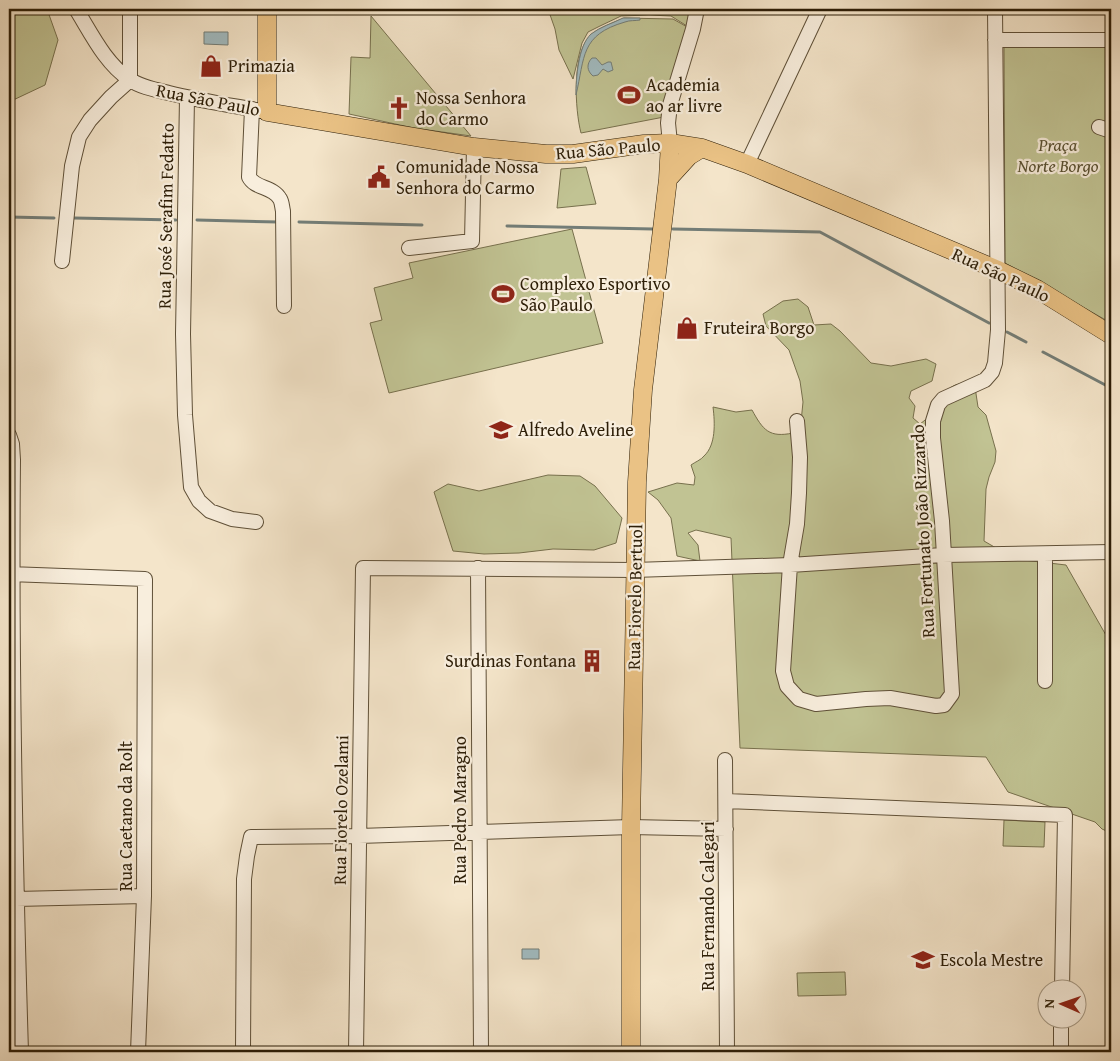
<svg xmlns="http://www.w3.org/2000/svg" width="1120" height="1061" font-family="'Gentium Book Plus',serif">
<rect width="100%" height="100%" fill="#f4e5ca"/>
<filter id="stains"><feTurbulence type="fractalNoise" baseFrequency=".004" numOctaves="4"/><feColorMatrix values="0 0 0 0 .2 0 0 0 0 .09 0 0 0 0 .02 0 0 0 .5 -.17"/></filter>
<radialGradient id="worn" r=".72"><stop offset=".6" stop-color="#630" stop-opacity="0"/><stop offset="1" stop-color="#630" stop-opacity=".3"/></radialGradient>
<path fill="#c1c393" stroke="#77704d" d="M9 9H47L58 40 45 85 9 102Z
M548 9H692L687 26 671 16 649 15 621 16 600 26 588 32 582 43 573 79 559 50 555 29Z
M371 16 471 136 414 128 349 114 351 57 370 58Z
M624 18 673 19 689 28 664 117 581 133C575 110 571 51 592 34 600 27 613 23 624 18Z
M1004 47H1111V323L1005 263Z
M586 167 596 204 557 208 561 169Z
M572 229 603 343 389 393 370 323 382 320 374 288 413 278 409 263Z
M798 299 808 307 814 325 831 324 840 331 871 363 891 366 926 359 936 364 932 381 911 391 909 398 915 406 913 418 920 424C924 421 929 417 932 413 945 396 949 376 975 387L978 407 986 415 996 451 995 462 989 477 986 489 984 541 1015 559 1066 565 1111 644V833L1102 829 1095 822 1008 792 986 757 740 748 731 538 696 530 688 533 698 545 700 561 677 556 671 518 658 500 648 492 677 483 694 485 695 477 691 465C695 462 701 460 704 456 716 445 715 423 713 407L736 412 752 410C763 430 769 438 793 433L801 422 803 402 800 381 789 350 766 326 763 314 783 301Z
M548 475 580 476 595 486 622 518 616 543 594 550 553 549 519 553 484 554 453 551 434 492 448 484 479 491Z
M1004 820 1045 822 1044 847 1003 846Z
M845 972 846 995 798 996 797 973Z"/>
<path fill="#a1bcc2" stroke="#737d77" d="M623 18H640V20C635 21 630 20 625 22 580 35 585 57 576 95 576 79 578 46 591 34 600 27 613 23 623 18Z
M204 32H228V45L204 44Z
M592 58H596L602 65 608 62H611L613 70 608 72 603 69 598 75 593 76C587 71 586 64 592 58Z
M522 949H539V959H522Z"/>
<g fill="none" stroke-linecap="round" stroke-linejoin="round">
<path stroke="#737d77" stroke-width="3" d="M9 217 54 218
M74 218 176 220
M197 220 278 222
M299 222 422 225
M507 226 653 229
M673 229 820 232 989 323
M1007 332 1026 342
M1043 352 1111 388"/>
<defs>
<path id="minor" d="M76 9C91 33 105 63 129 79 140 87 156 90 169 93 201 101 235 106 267 112
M995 40H1111
M130 80V9
M187 98 183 334 185 415 191 487 199 501 210 511 232 519 256 522
M252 109 249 177C255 189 273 186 280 199 282 202 282 207 283 211L284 306
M1099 127 1111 131
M670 143 668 123 670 105 693 29 697 9
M747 164 820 9
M409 248 472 241 474 147
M62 261 72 166 79 137 90 120 111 97 130 80
M797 421 800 457 799 493 797 524 790 565 783 671 787 686 799 699 816 704 866 699 890 698 936 706 944 705 952 694 942 521 933 438V421L938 405 943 399 985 380 992 372 995 363 998 330 995 9
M9 435 12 444 13 460C11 658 15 855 21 1052
M1045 554V681
M478 568 481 1052
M9 574 145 579 144 896 138 1052
M725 760 727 1052
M726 801 1065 815 1062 988
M16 899 144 896
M243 1052 244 879 247 856 251 837 359 836 631 827 726 829
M356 1052 363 568 634 570 790 565 943 555 1111 552
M1061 1052V1018"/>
<path id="major" d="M267 9V112L474 147 546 154H573L644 144 670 143 702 148 747 164 998 270 1037 289 1111 335
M668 179 689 156 702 148
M631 1052V827L637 482 643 390 668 179 670 143"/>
</defs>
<use href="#minor" stroke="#5f5038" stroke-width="16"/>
<use href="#major" stroke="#2d1e07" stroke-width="19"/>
<use href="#minor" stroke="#f8eedd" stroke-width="14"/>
<use href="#major" stroke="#eac285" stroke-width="18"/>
</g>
<defs>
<symbol id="shop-bare" viewBox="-9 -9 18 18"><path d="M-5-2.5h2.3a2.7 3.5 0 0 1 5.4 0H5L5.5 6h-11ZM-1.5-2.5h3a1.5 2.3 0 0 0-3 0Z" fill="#8f2418" stroke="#f8eedd" stroke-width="2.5" paint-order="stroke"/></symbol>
<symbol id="stadium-bare" viewBox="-9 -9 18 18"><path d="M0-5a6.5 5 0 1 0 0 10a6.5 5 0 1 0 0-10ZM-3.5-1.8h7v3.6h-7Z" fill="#8f2418" stroke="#f8eedd" stroke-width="2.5" paint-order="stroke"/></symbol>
<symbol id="church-bare" viewBox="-9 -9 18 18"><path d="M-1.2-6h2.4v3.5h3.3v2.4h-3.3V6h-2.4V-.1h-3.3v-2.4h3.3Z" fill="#8f2418" stroke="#f8eedd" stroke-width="2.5" paint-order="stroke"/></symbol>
<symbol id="civic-bare" viewBox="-9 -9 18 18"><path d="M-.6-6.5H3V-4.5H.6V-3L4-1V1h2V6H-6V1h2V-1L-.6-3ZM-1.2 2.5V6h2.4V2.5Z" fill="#8f2418" stroke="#f8eedd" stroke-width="2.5" paint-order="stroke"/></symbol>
<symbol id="school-bare" viewBox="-9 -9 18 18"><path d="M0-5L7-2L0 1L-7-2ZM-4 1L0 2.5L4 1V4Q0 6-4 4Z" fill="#8f2418" stroke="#f8eedd" stroke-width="2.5" paint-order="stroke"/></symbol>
<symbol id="building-bare" viewBox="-9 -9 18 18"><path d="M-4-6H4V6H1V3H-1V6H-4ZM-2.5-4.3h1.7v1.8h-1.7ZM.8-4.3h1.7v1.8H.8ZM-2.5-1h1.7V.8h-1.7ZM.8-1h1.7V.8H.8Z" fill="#8f2418" stroke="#f8eedd" stroke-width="2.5" paint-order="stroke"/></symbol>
</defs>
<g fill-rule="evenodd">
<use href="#shop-bare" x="195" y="50" width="32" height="32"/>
<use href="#stadium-bare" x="613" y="79" width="32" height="32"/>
<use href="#church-bare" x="383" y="92" width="32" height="32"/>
<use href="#civic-bare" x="363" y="161" width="32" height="32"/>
<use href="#stadium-bare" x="487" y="278" width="32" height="32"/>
<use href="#shop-bare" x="671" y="312" width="32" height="32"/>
<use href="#school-bare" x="485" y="414" width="32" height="32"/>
<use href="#building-bare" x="576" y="645" width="32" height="32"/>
<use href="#school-bare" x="907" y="944" width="32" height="32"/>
</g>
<g text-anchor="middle" stroke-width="4.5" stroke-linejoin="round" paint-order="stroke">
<g font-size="18" fill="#2d1e07" stroke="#f8eedd" text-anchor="start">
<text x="228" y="72">Primazia</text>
<text x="646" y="91">Academia<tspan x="646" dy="21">ao ar livre</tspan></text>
<text x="416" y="104">Nossa Senhora<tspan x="416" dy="21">do Carmo</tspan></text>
<text x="396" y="173">Comunidade Nossa<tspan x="396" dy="21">Senhora do Carmo</tspan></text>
<text x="520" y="290">Complexo Esportivo<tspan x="520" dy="21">São Paulo</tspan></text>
<text x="704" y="334">Fruteira Borgo</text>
<text x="518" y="436">Alfredo Aveline</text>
<text x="576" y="667" text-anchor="end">Surdinas Fontana</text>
<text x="940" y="966">Escola Mestre</text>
</g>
<g font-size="18" fill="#2d1e07" stroke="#f8eedd">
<text transform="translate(208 100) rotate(11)" y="6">Rua São Paulo</text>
<text transform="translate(608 149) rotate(-5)" y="6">Rua São Paulo</text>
<text transform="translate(166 216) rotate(-89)" y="6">Rua José Serafim Fedatto</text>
<text transform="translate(1001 275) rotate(25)" y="6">Rua São Paulo</text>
<text transform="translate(923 531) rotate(-93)" y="6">Rua Fortunato João Rizzardo</text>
<text transform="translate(635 597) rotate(-89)" y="6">Rua Fiorelo Bertuol</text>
<text transform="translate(341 810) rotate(-89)" y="6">Rua Fiorelo Ozelami</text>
<text transform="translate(460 810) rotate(-90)" y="6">Rua Pedro Maragno</text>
<text transform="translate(126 816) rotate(-90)" y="6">Rua Caetano da Rolt</text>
<text transform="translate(708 906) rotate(-90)" y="6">Rua Fernando Calegari</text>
</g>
<g font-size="18" font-style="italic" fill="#595031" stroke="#f8eedd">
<text x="1058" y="151">Praça<tspan x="1058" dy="21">Norte Borgo</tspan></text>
</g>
</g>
<rect width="1120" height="1061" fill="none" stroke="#f4e5ca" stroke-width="30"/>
<rect x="10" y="10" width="1100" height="1041" fill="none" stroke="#2d1e07" stroke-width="2.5"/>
<rect x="15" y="15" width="1090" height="1031" fill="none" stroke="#2d1e07"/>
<g transform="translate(1062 1004) rotate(272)"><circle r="24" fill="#f8eedd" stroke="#a79b87"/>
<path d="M0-4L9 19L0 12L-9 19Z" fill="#8f2418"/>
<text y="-8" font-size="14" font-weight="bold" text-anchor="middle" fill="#2d1e07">N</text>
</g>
<rect width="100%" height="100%" filter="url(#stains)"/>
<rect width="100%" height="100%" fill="url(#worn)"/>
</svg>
